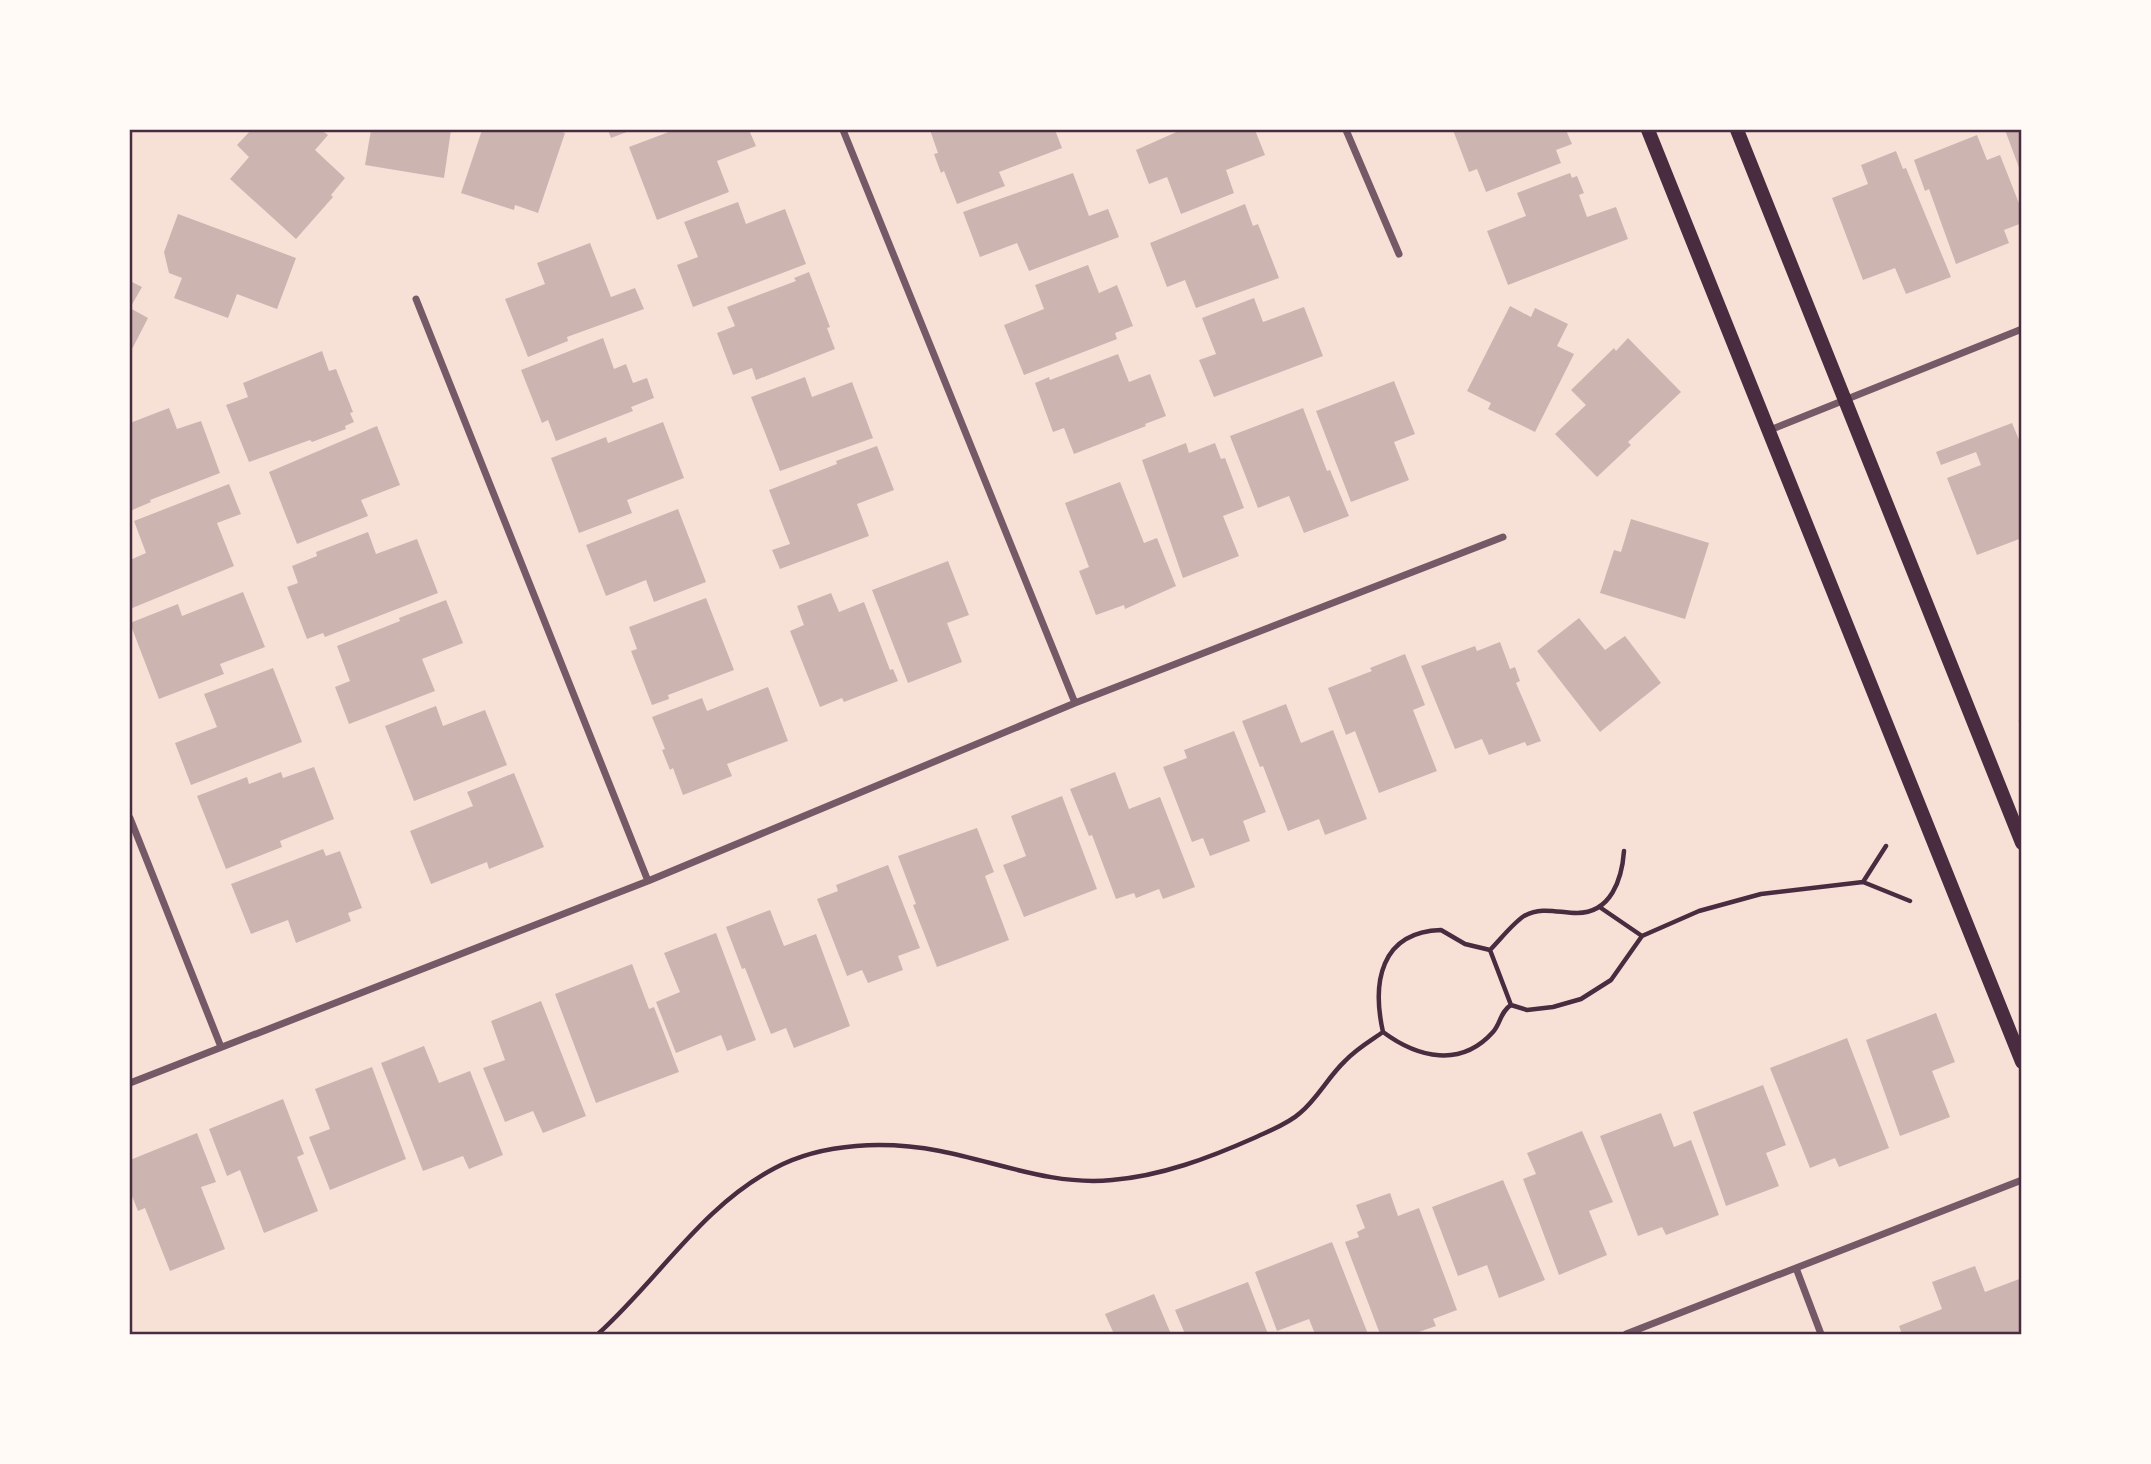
<svg xmlns="http://www.w3.org/2000/svg" width="2151" height="1464" font-family="Quicksand,sans-serif">
<rect width="100%" height="100%" fill="#f7e1d7"/>
<path fill="#ccb4b1" d="M251 130H321L328 135 315 150 345 178 331 195 333 197 296 239 230 179 249 157 237 145Z
M371 130H451L444 178 365 165Z
M482 130H555L565 133 538 213 515 205 514 210 461 193Z
M608 130H632L611 138Z
M674 130H749L756 146 717 161 729 192 657 220 629 147Z
M930 130H1055L1062 148 999 172 1005 186 957 204 944 171 941 173 934 154 938 153Z
M1181 130H1255L1265 155 1226 170 1234 193 1181 214 1167 177 1149 184 1136 150Z
M1453 130H1566L1572 144 1556 150 1561 163 1486 192 1477 169 1469 172Z
M2005 130H2022V173H2021Z
M1977 135 1987 160 2000 155 2022 211V223L2004 230 2009 243 1956 264 1929 189 1925 191 1914 160Z
M1896 151 1903 169 1906 168 1951 277 1906 294 1895 268 1863 280 1832 198 1868 184 1861 165Z
M1073 173 1089 216 1108 209 1119 237 1029 271 1017 243 980 257 963 212Z
M1570 173 1572 178 1577 176 1584 193 1579 195 1587 217 1616 207 1628 239 1508 285 1487 231 1526 216 1517 193Z
M738 202 746 224 785 209 806 264 693 307 677 265 698 257 684 222Z
M1245 204 1253 226 1258 224 1279 278 1196 308 1185 280 1167 287 1150 243Z
M178 214 296 258 277 309 237 294 228 318 174 298 182 278 169 273 164 252Z
M590 243 611 297 635 288 644 309 567 337 568 341 528 357 505 299 545 284 537 263Z
M1088 265 1099 293 1117 285 1133 326 1115 333 1117 339 1024 375 1004 325 1044 309 1035 285Z
M809 272 830 327 827 328 835 349 756 380 752 368 733 375 717 333 735 326 727 307 796 281 794 278Z
M130 281 142 287 130 308 148 318 130 353Z
M1254 298 1263 322 1304 307 1323 356 1214 397 1199 360 1216 354 1202 318Z
M1510 306 1531 317 1535 308 1568 324 1557 346 1574 354 1535 432 1488 409 1491 403 1467 391Z
M603 338 614 369 626 364 633 383 647 378 654 398 631 407 633 411 556 441 548 420 542 423 521 370Z
M1628 338 1681 392 1628 442 1631 445 1597 477 1555 434 1586 405 1571 390 1614 348 1616 351Z
M322 351 329 371 336 369 353 412 350 413 354 422 345 426 346 429 312 442 310 440 249 462 226 405 248 397 243 383Z
M1118 354 1129 382 1150 374 1166 416 1145 424 1146 426 1074 454 1064 428 1053 432 1035 383 1049 377 1050 380Z
M805 377 812 397 852 382 873 438 780 471 751 397Z
M1394 381 1415 434 1394 442 1409 480 1351 502 1316 411Z
M169 408 177 429 201 421 220 473 150 500 151 502 130 511V423Z
M1303 408 1327 471 1330 470 1349 516 1304 533 1289 496 1258 508 1230 436Z
M663 422 684 478 627 500 632 513 579 533 551 458 606 437 608 443Z
M2012 423 2022 447V538L1977 555 1947 478 1981 465 1976 452 1941 465 1936 452Z
M377 426 400 485 361 500 368 516 297 544 269 472Z
M1186 443 1189 453 1215 443 1221 459 1225 458 1244 508 1223 516 1239 556 1183 578 1142 460Z
M877 446 894 490 857 504 869 536 780 569 772 550 790 544 769 490 837 464 836 461Z
M1120 482 1144 543 1157 538 1176 586 1125 609 1124 605 1096 615 1079 571 1089 567 1065 503Z
M229 484 241 514 217 523 234 566 130 609V560L146 553 134 521Z
M678 509 706 582 654 602 646 580 606 596 586 545Z
M1631 519 1709 543 1685 619 1600 593 1614 550 1621 552Z
M368 532 376 554 417 539 438 593 325 637 323 633 307 639 287 587 298 583 292 566 317 556 316 552Z
M948 561 969 615 947 623 962 662 908 683 872 590Z
M243 592 265 647 220 664 224 674 159 699 130 623 178 604 182 616Z
M831 593 839 612 864 602 890 670 893 669 898 681 844 702 842 698 820 707 790 631 804 625 797 606Z
M706 598 734 670 668 695 669 699 652 705 631 651 637 649 629 627Z
M446 600 463 643 422 659 435 691 349 724 335 687 350 681 337 646 400 621 399 618Z
M1579 618 1605 650 1625 636 1661 683 1600 732 1537 651Z
M1500 642 1510 669 1515 667 1520 681 1516 683 1541 741 1527 746 1525 742 1489 755 1482 739 1455 749 1421 666 1475 646 1477 651Z
M1405 654 1425 705 1413 710 1437 771 1379 793 1355 731 1346 735 1328 688 1372 671 1370 668Z
M273 668 302 742 191 785 175 743 217 727 204 694Z
M768 687 788 741 727 764 732 776 683 795 673 768 670 770 662 750 665 749 652 717 702 698 707 711Z
M1286 704 1301 743 1333 730 1367 819 1325 835 1319 819 1288 831 1263 766 1260 767 1242 721Z
M436 706 443 726 485 710 507 765 414 801 385 726Z
M1234 731 1266 812 1243 821 1250 841 1210 856 1203 838 1192 842 1163 767 1187 758 1184 750Z
M314 767 334 819 280 841 282 847 226 869 197 796 247 777 249 784 281 772 283 778Z
M1115 772 1129 809 1160 797 1195 887 1163 899 1159 889 1136 898 1134 893 1116 899 1092 835 1089 836 1070 789Z
M514 773 544 847 489 869 487 862 431 884 410 831 473 806 467 792Z
M1062 796 1097 889 1024 917 1003 865 1026 856 1011 816Z
M977 828 994 872 985 876 1009 940 937 967 913 905 916 904 898 856Z
M323 849 326 856 340 851 362 908 348 913 351 921 296 943 288 920 251 934 231 884Z
M888 865 920 948 898 956 903 970 868 983 862 970 847 976 817 899 838 891 836 885Z
M770 910 784 946 816 934 850 1026 794 1048 786 1028 771 1034 745 968 742 969 726 927Z
M716 933 756 1040 727 1051 721 1035 676 1053 656 1002 680 992 664 953Z
M632 964 649 1009 654 1007 679 1072 596 1103 555 994Z
M541 1001 586 1116 543 1133 533 1111 505 1122 483 1068 505 1060 491 1021Z
M1936 1013 1955 1062 1932 1071 1950 1117 1900 1136 1866 1040Z
M1847 1038 1889 1148 1839 1167 1835 1158 1810 1168 1770 1068Z
M424 1046 439 1083 470 1071 503 1155 469 1169 463 1156 423 1171 381 1063Z
M372 1067 406 1159 330 1190 309 1137 330 1129 315 1089Z
M1763 1085 1786 1145 1766 1153 1779 1186 1726 1206 1693 1112Z
M283 1099 304 1154 297 1157 318 1211 264 1233 240 1170 227 1176 209 1129Z
M1661 1113 1674 1147 1691 1140 1719 1215 1666 1235 1662 1227 1638 1236 1600 1136Z
M1582 1131 1613 1202 1589 1211 1607 1255 1559 1275 1523 1179 1536 1174 1527 1153Z
M197 1133 216 1182 201 1187 225 1249 170 1271 145 1208 138 1211 130 1191V1160Z
M1503 1180 1545 1280 1499 1298 1487 1265 1458 1276 1432 1207Z
M1390 1193 1398 1216 1419 1208 1457 1310 1433 1319 1436 1326 1413 1334H1380L1345 1242 1359 1237 1357 1232 1365 1228 1356 1205Z
M1332 1242 1368 1334H1315L1309 1319 1277 1331 1255 1272Z
M1975 1266 1985 1292 2022 1278V1333L1902 1334 1899 1326 1942 1309 1932 1282Z
M1248 1282 1268 1334H1185L1175 1310Z
M1154 1294 1171 1334H1114L1105 1314Z"/>
<g fill="none" stroke-linecap="round" stroke-linejoin="round">
<path stroke="#4a2c40" stroke-width="4.5" d="M2021 721H2022
M1863 882 1886 846
M1601 908 1642 936
M1441 930 1465 944 1490 950 1511 1005C1500 1012 1501 1023 1493 1032 1461 1068 1418 1058 1383 1032 1372 983 1380 932 1441 930Z
M1490 950C1500 940 1512 924 1524 916 1542 906 1559 913 1577 913 1611 913 1622 879 1624 851
M1511 1005 1527 1010 1553 1007 1581 999 1611 980 1642 936 1699 911 1761 894 1863 882 1910 901
M598 1334C659 1279 701 1207 775 1168 824 1142 887 1141 940 1151 997 1162 1053 1186 1112 1180 1161 1176 1209 1158 1254 1138 1269 1131 1288 1124 1300 1113 1318 1098 1328 1077 1345 1061 1356 1049 1370 1041 1383 1032"/>
<path stroke="#755966" stroke-width="7" d="M843 130 1075 703
M1346 130 1399 254
M416 299 648 881
M1770 430 2022 329
M130 818 221 1047
M130 1083 648 881 1075 703 1503 537
M1796 1268 1821 1334
M1626 1334 2022 1180"/>
<path stroke="#4a2c40" stroke-width="14" d="M1648 130 2022 1062
M1737 130 2022 843"/>
</g>
<rect width="2151" height="1464" fill="none" stroke="#fffaf5" stroke-width="262"/>
<rect x="131" y="131" width="1889" height="1202" fill="none" stroke="#4a2c40" stroke-width="2.5"/>
</svg>
